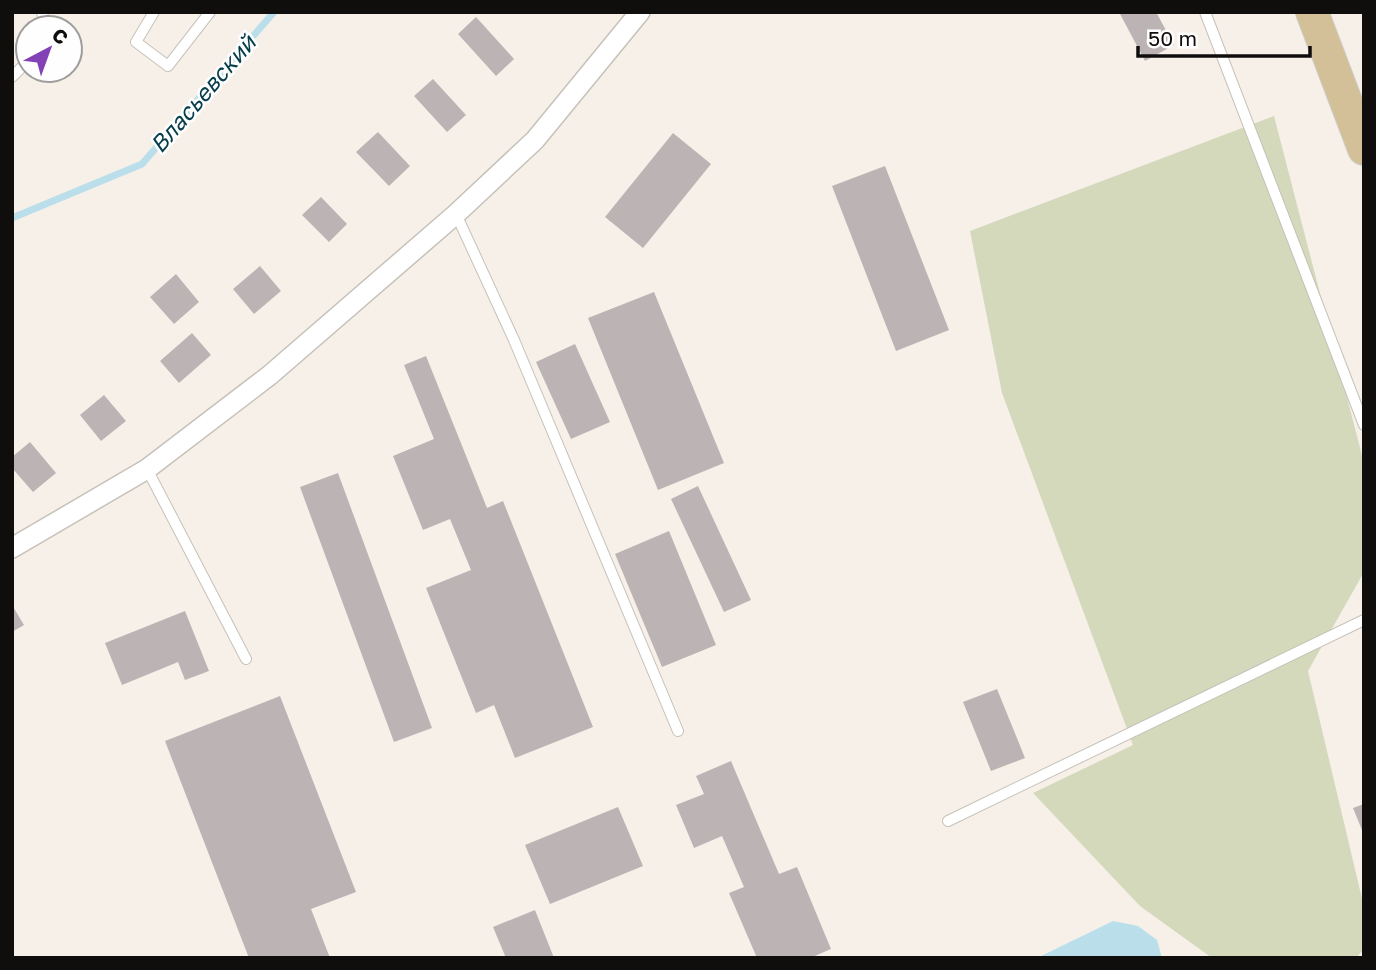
<svg xmlns="http://www.w3.org/2000/svg" width="1376" height="970" font-family="'Golos Text',sans-serif">
<rect width="100%" height="100%" fill="#f6f0e9"/>
<path fill="#d4d9bb" d="M1274 116 1364 463V572L1308 671 1364 907V949L1356 958H1212L1140 906 1033 793 1133 745 1002 393 970 231Z"/>
<path fill="#badfeb" d="M1113 921 1138 926 1157 940 1162 958H1037Z"/>
<g fill="none" stroke-linecap="round" stroke-linejoin="round">
<path stroke="#badfeb" stroke-width="7" d="M12 218 142 164 274 12"/>
</g>
<path fill="#bcb3b5" d="M1119 12H1156L1174 45 1145 61Z
M476 17 514 59 496 76 458 34Z
M433 79 466 115 447 132 414 96Z
M378 132 410 166 389 186 356 152Z
M673 133 711 164 643 248 605 217Z
M885 166 949 330 896 351 832 186Z
M321 197 347 224 329 242 302 215Z
M260 266 281 291 254 314 233 289Z
M176 274 199 302 174 324 150 297Z
M654 292 724 463 658 490 588 318Z
M192 333 211 355 179 383 160 361Z
M575 344 610 422 571 439 536 362Z
M426 356 487 508 503 501 593 727 515 758 494 705 476 713 426 588 471 570 450 519 423 530 393 456 434 439 404 365Z
M104 395 126 421 101 441 80 415Z
M30 442 56 473 33 492 12 468V457Z
M338 473 432 728 394 742 300 487Z
M698 486 751 600 724 612 671 499Z
M669 531 716 645 662 667 615 554Z
M12 605 24 625 12 632Z
M185 611 209 671 185 680 178 662 122 685 105 643Z
M997 689 1025 758 991 771 963 702Z
M280 696 356 892 311 909 330 958H249L165 741Z
M731 761 779 874 797 867 831 949 810 958H757L729 893 744 887 722 836 694 848 676 805 704 794 696 776Z
M1364 804V835L1353 808Z
M618 807 643 866 550 904 525 845Z
M535 910 554 958H506L493 927Z"/>
<g fill="none" stroke-linecap="round" stroke-linejoin="round">
<defs>
<path id="service" d="M42 12 45 28
M154 12 136 42 168 66 210 12
M1205 12 1364 425
M12 77 28 61
M456 214 514 340 678 731
M147 469 246 659
M948 821 1364 620"/>
<path id="minor" d="M12 548 147 469 270 375 456 214 535 140 640 12"/>
<path id="primary" d="M1312 12 1364 149"/>
</defs>
<use href="#service" stroke="#c6c1b9" stroke-width="12"/>
<use href="#minor" stroke="#c6c1b9" stroke-width="22"/>
<use href="#primary" stroke="#cfcfce" stroke-width="34"/>
<use href="#service" stroke="#fff" stroke-width="10"/>
<use href="#minor" stroke="#fff" stroke-width="19"/>
<use href="#primary" stroke="#d3bf98" stroke-width="32"/>
</g>
<g text-anchor="middle" stroke-width="5" stroke-linejoin="round" paint-order="stroke">
<g font-size="23" font-style="italic" fill="#043c4a" stroke="#fefefe">
<text transform="translate(203 94) rotate(-49)" y="8">Власьевский</text>
</g>
</g>
<rect width="1376" height="970" fill="none" stroke="#100e0c" stroke-width="28"/>
<g transform="translate(49 49) rotate(41)"><circle r="33" fill="#fefefe" stroke="#9f9e9d" stroke-width="2"/>
<path d="M0-5L12 26L0 18L-12 26Z" fill="#8242b6"/>
<text y="-10" font-size="19" font-weight="bold" text-anchor="middle" fill="#100e0c">С</text>
</g>
<path d="M1138 46v10h172v-10" fill="none" stroke="#100e0c" stroke-width="3.5"/>
<text x="1148" y="46" font-size="21" fill="#100e0c" stroke="#fefefe" stroke-width="5" paint-order="stroke">50 m</text>
</svg>
